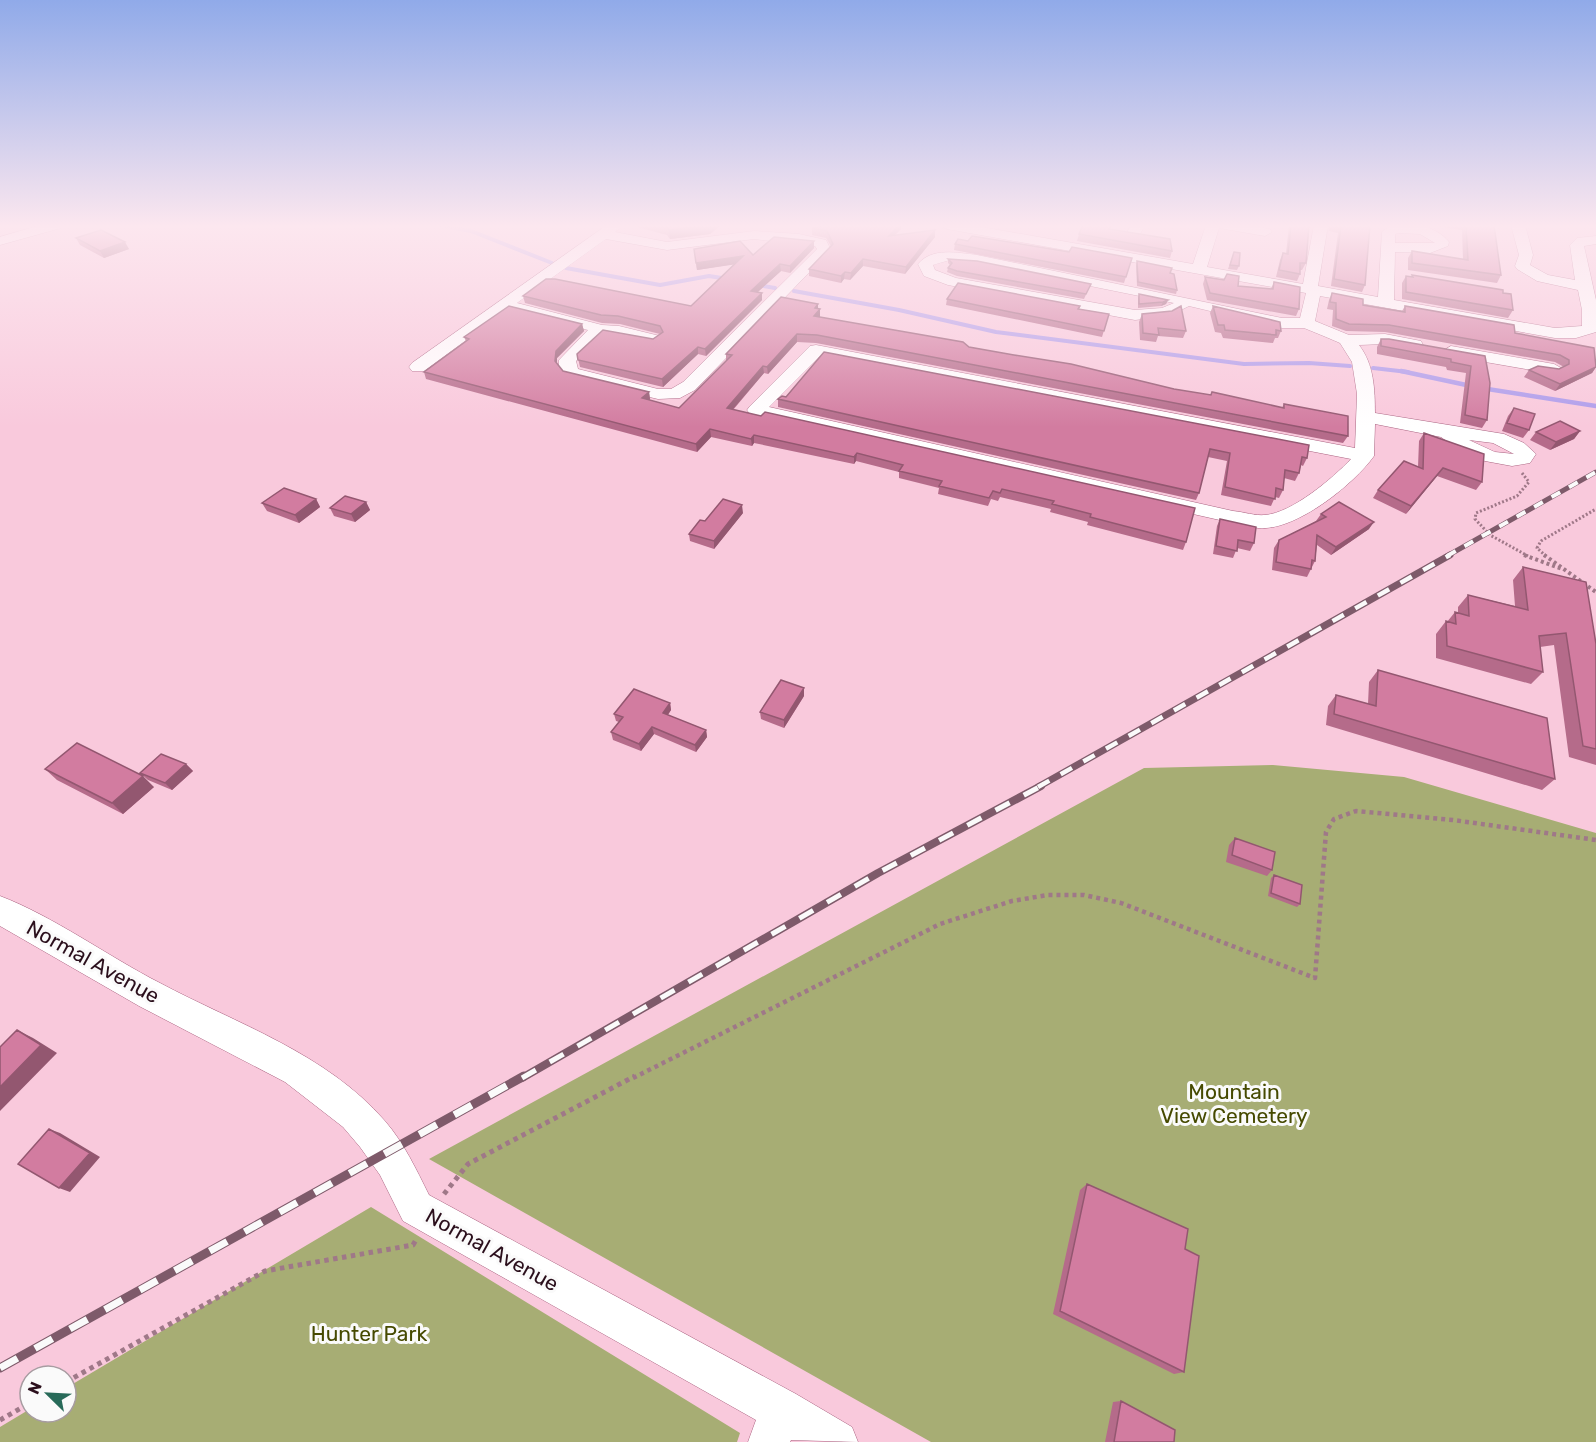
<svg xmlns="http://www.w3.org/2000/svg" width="1596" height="1442" font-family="Rubik,sans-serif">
<rect width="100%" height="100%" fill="#f9c9dc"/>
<path fill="#a7ad74" d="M1273 765 1404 777 1596 833V1442H931L429 1159 1144 768Z
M371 1207 740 1433 737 1442H0V1427L30 1409V1412H66V1388Z"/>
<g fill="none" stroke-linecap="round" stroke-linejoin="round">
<path stroke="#ad9beb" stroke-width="4" d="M440 225 471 231 552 263
M566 268 660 285 709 276 728 279
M758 285 775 288
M794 291 899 310 996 332 1244 364 1309 363 1350 366
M1373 368 1408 372"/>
<path stroke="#ad9beb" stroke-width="4.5" d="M1401 371 1471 386
M1481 388 1596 406"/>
<defs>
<path id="minor" d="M41 225H63L61 228 0 245V237Z
M607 225H623L615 232 667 242 754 231 799 234 826 240 831 250 695 390 680 398 658 399 566 377 559 369V360L588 330 507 310 424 371H412L409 367 412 363ZM606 239 667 250 754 239 815 246 817 249 683 382 671 389H658L578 369 576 361 604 335 654 344 662 339 660 336 619 326 602 325 517 303Z
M940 225H970L1193 264 1206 225H1248L1270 229 1272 232 1265 236 1219 228 1207 267 1303 284 1314 225H1328L1318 286 1378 297 1382 232C1398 215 1436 225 1449 242L1448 246 1430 253 1395 252 1394 300 1555 328 1582 326V310L1578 290 1537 281 1517 269 1515 266 1519 255 1511 225H1525L1533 255 1530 265 1548 275 1575 280 1570 245 1577 238 1596 236V244L1584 246 1596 300V332L1576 338H1555L1320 296 1315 321 1349 335 1385 334 1421 341 1423 345 1415 350 1385 344 1359 345C1374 364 1375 390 1375 413L1504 434 1524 443 1536 454 1530 463 1512 466 1485 461 1465 454 1441 437 1375 424 1374 456C1354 484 1301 526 1266 528 1255 529 1244 525 1233 523L750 414 747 410 750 406 810 346 816 345 1355 448 1357 394 1352 362 1340 343 1326 337 1304 328H1282L1189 306 1169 316 1135 320 948 285 924 276 918 264C932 247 958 253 977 255L1282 318H1300L1306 293 947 229ZM1399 233 1420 234 1435 243H1395V234ZM950 260 977 263 1174 303 1162 308 1135 310 956 278 935 270 933 265ZM820 356 1351 459C1333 478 1292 513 1265 515 1255 516 1244 512 1233 511L769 407ZM1469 440 1493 443 1514 454 1495 452Z
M1131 225H1145L1139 236 1134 237 1127 233Z
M1451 346 1554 364 1563 369 1554 374 1445 355 1443 351Z
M0 896C53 916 109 957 160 983 237 1024 326 1053 385 1121 404 1143 416 1169 429 1195L796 1394 852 1427 858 1442 791 1440 790 1442H748L756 1420 403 1221 380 1175 360 1147 343 1127 285 1082 139 1006 0 926Z"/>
</defs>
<use href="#minor" stroke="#aa6381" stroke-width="1"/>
<path stroke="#9f7888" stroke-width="3" stroke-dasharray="2 2" stroke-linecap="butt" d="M1522 473 1529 482 1517 496 1476 513 1475 519 1490 535 1528 556
M1546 556 1537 548 1541 541 1596 509"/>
<path stroke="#9f7888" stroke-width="4" stroke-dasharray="3 3" stroke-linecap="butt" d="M1524 555 1562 569
M1544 555 1596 592"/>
<path stroke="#9f7888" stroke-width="4.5" stroke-dasharray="4 4" stroke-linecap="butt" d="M633 1078 940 924 1012 901 1048 895H1084L1121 903 1315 978 1326 832 1334 819 1356 811 1453 820 1596 840"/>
<path stroke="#9f7888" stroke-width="5" stroke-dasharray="4.5 4.5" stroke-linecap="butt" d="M444 1194 468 1164 635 1076
M66 1382 265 1271 413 1245 417 1238
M0 1420 30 1403"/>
<use href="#minor" fill="#fff" fill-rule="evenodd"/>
<defs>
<path id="rail-far3" d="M1447 556 1596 472"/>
<path id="rail-far2" d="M1038 787 1450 555"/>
<path id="rail-far1" d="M522 1078 878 873 1041 786"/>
<path id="rail" d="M0 1368 524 1076"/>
</defs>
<use href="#rail-far3" stroke="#7e5a6a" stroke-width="5"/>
<use href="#rail-far2" stroke="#7e5a6a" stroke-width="7"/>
<use href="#rail-far1" stroke="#7e5a6a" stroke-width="8"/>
<use href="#rail" stroke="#7e5a6a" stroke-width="9"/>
<use href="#rail-far3" stroke="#fafafa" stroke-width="4" stroke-dasharray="10" stroke-linecap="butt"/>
<use href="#rail-far2" stroke="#fafafa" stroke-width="4.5" stroke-dasharray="13" stroke-linecap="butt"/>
<use href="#rail-far1" stroke="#fafafa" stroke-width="5" stroke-dasharray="16" stroke-linecap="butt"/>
<use href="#rail" stroke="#fafafa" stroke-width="7" stroke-dasharray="20" stroke-linecap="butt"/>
</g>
<path fill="#b56b8a" d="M633 225H720V226L710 234 670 239 667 235 633 226Z
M866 225H901V229L895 235 935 230V237L905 274 863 266 850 280 844 279 841 283 809 276V269L831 246 826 238 812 235V228L865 226Z
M1083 225H1112L1110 229 1172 251 1170 258 1077 241 1079 234Z
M1289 225H1313L1311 228H1309L1306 263 1302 270H1300V274L1297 281 1276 277 1280 260 1283 253 1286 254Z
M1328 225H1370L1365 285 1362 292 1331 286 1338 233 1329 231Z
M1428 225H1494L1501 275 1497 283 1408 270V258L1412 251 1463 259 1462 230Z
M76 238 129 249 104 258 80 245Z
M814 241V248L790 273 781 271 758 292 762 293V300L706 356 698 354 663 387 580 367 577 354 653 339 660 334 620 324 602 323 525 303 523 296 691 306 734 264 697 270 694 249 753 255Z
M968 241 1069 252 1132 258 1124 283 954 250 955 244Z
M1234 252 1239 266 1237 270 1228 269Z
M948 259 1089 288 1084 299 957 276 947 272 948 268 950 265 948 263Z
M1137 261 1170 273 1177 290 1176 294 1137 286 1136 265Z
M1412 275 1503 293 1513 310 1508 318 1402 299V283L1406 276 1411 277Z
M1205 277 1224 280 1238 286 1271 289 1274 282 1299 309 1296 316 1207 300 1203 284Z
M1332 293 1363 305 1402 311 1405 306 1515 333 1596 361V367L1592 373 1555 391 1524 377 1529 370 1559 369 1564 367 1555 362 1385 332 1346 331 1332 326 1333 310 1327 309 1329 300Z
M1139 294 1168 300 1166 304 1161 306 1138 308V298Z
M947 299 1080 306 1079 309 1109 314 1102 337 946 305Z
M1213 306 1281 331 1278 338H1275L1273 343 1223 338 1221 333 1215 332 1210 313Z
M818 309 819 317 1174 389 1282 408 1284 404 1348 436 1343 443 816 343 797 342 768 374 764 373 733 410 1195 508 1186 542 1183 550 1087 525 1088 522 1050 512 1051 509 1000 497 998 501 991 499 988 506 938 494 939 488 899 478V472L856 461 854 464 754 443 752 446 711 437 697 452 426 379 424 372 466 341 464 337 582 324 584 331 557 358V364L563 371 649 392 650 400 679 408 726 361V354Z
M1142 314 1186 331 1183 338 1158 336 1156 342 1140 340 1139 322Z
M1381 339 1485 356 1487 420 1482 428 1460 423 1466 373 1447 370 1446 367 1377 354V347Z
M824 352 1307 458 1303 466 1301 465 1299 473 1295 481 1284 478 1283 490 1279 498 1275 497 1271 506 1221 495 1227 461 1208 457 1199 493 1196 500 778 407V399L786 397Z
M1514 408 1529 430 1523 438 1502 431 1508 416Z
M1580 431 1574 439 1550 450 1530 440 1536 432Z
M1424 433 1482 482 1476 490 1437 476 1406 514 1373 498 1378 490 1418 467 1419 441Z
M316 499 320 507 299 523 267 511 262 503Z
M366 502 370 510 355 522 334 516 330 508Z
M743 513 714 549 690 541 689 534 705 521Z
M1321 514 1369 529 1331 555 1317 545 1315 561 1307 577 1272 570 1274 548 1279 540 1316 521Z
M1220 519 1254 543 1250 551 1237 548 1233 558 1213 554 1217 526Z
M1523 567 1596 644V765L1569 757 1554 645 1540 647 1543 672 1531 684 1436 658V634L1446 621 1447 622 1455 612 1458 613V607L1468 595 1515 606 1513 580Z
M1378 670 1555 779 1542 790 1326 725 1328 706 1336 695 1368 704 1369 682Z
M804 696 784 728 761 719 760 712Z
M670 703 671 710 668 715 706 730 707 737 696 752 654 734 641 751 613 740 611 732 619 722 616 721 614 714Z
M186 764 193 771 172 790 148 780 140 773Z
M45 769 154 787 123 814 57 780Z
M1235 838 1272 870 1267 876 1226 862 1229 845Z
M1274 875 1300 904 1297 907 1268 896 1271 878Z
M1087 1184 1185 1249 1184 1372 1174 1374 1053 1314 1080 1190Z
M1121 1401 1174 1442H1105L1113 1402Z"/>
<path fill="#935770" d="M709 225 720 226 710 234 670 239 669 230Z
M899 225H901V229L888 242 889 236Z
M935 230V237L905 274 906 267Z
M814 241V248L790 273V266Z
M125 242 129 249 104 258 100 251Z
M743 256 744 263 697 270 696 263Z
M863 259V266L850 280 851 273Z
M780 264 781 271 751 298V291Z
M845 272 844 279 841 283V276Z
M762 293V300L706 356 705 349Z
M1168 300 1166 304 1161 306 1163 302Z
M818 304V311L820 309V317L814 324 815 308Z
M582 324 584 331 557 358V369L555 361 556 351Z
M797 334V342L768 374 767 367Z
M698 347V354L663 387 662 379Z
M763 366 764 373 727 416V408Z
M1596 367 1592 373 1555 391 1560 384Z
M649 392 650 399 644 406 642 398Z
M710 429 711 437 697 452 696 444Z
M1580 431 1574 439 1550 450 1556 442Z
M754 435V443L752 446 751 439Z
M857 453 856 461 854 464V457Z
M1443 468 1437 476 1406 514 1411 506Z
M316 499 320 507 299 523 295 515Z
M366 502 370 510 355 522 351 514Z
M742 505 743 513 714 549V541Z
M1374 522 1369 529 1331 555 1336 547Z
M804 688V696L784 728V720Z
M670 703 671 710 664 720 663 713Z
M652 727 654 734 641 751 639 744Z
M706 730 707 737 696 752 695 745Z
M186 764 193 771 172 790 165 783Z
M143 776 154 787 123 814 112 803Z
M17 1030 33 1038 57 1053 0 1111V1087Z
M49 1129 60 1133 100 1157 70 1192 59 1188Z"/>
<path fill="#d27ca0" stroke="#935770" stroke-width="1.5" d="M663 225H709L669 230 666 226Z
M828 225H857L865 226 866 225H899L889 236 935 230 906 267 863 259 851 273 845 272 841 276 809 269 833 244 827 231 812 228Z
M1083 225H1111L1109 229 1170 239 1172 251 1079 234Z
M1291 225H1309L1306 263H1300V274L1279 270 1283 253 1288 254Z
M1336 225H1370L1365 285 1334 279 1341 226Z
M1466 225H1494L1501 275 1412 263V251L1468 260Z
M101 230 125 242 100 251 76 238Z
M972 236 1069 252 1072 247 1132 258 1126 277 955 244 958 239 968 241Z
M774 237 814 241 790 266 780 264 751 291 762 293 705 349 698 347 662 379 578 360 577 354 603 330 653 339 663 332 660 326 618 316 601 315 523 296 546 279H555L691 306 743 256 696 263 694 249 740 241 753 255Z
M1234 252 1240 253 1239 266 1230 265Z
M948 259 977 261 1091 284 1086 294 957 271 948 268 952 263Z
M1137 261 1172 268 1170 273 1174 274 1177 290 1138 282Z
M1227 274 1239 276 1238 286 1273 289 1274 282 1300 287 1299 309 1210 293 1205 277 1224 280Z
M1412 275 1503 290V293L1511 294 1513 310 1406 292V276L1413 277Z
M958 283 1080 306 1078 309 1109 314 1104 331 947 299Z
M1332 293 1363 299V305L1405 312V306L1514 325 1515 333 1594 348 1596 367 1560 384 1529 370 1538 366 1559 369 1569 364V360L1560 355 1389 325 1349 324 1336 319V303L1330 302Z
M1139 294 1168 300 1163 302 1139 304Z
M781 297 818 304 815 308 820 309 814 316 963 342 969 347 1014 355 1071 364 1174 389 1211 395 1212 392 1284 408V404L1348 416V436L817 335 797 334 767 367 763 366 727 408 761 416 765 412 1195 508 1186 542 1090 517 1091 514 1052 504 1054 501 1002 489 1000 493 993 491 989 498 939 486 942 481 899 471 903 465 857 453 854 457 754 435 751 439 710 429 696 444 424 372 469 339 464 337 509 306 582 324 556 351 555 361 563 371 649 392 642 398 679 408 732 355 726 354Z
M1181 306 1186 331 1158 328 1159 335 1143 333 1142 314 1172 311Z
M1213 306 1280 322 1281 331 1276 330V335L1225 330 1224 325H1218Z
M1381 339H1389L1485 356 1490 383 1487 420 1465 415 1471 366 1451 362V359L1381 346Z
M824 352 1309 445 1307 458 1302 457 1299 473 1285 470 1283 490 1276 488 1275 499 1225 487 1230 453 1210 449 1199 493 778 399 782 396 786 397Z
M1514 408 1535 414 1529 430 1507 423Z
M1560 421 1580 431 1556 442 1536 432Z
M1424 433 1484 454 1482 482 1443 468 1411 506 1378 490 1404 461 1423 469Z
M284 488 316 499 295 515 262 503Z
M345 496 366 502 351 514 330 508Z
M723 499 742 505 714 541 689 534 700 520 705 521Z
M1339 502 1374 522 1336 547 1317 535 1315 561 1312 560 1311 569 1276 562 1279 540 1326 517 1321 514Z
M1220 519 1256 527 1254 543 1238 540 1237 551 1216 546Z
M1523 567 1586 582 1596 644V749L1583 746 1566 633 1539 636 1543 672 1447 646 1446 621 1456 624 1455 612 1469 616 1468 595 1528 610Z
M1378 670 1547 718 1555 779 1334 714 1336 695 1376 706Z
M781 680 804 688 784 720 760 712Z
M634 689 670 703 663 713 706 730 695 745 652 727 639 744 611 732 623 717 614 714Z
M77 743 143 776 112 803 45 769Z
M161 754 186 764 165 783 140 773Z
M1235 838 1275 852 1272 870 1232 855Z
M1274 875 1302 885 1300 904 1271 893Z
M17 1030 41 1045 0 1087V1047Z
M49 1129 90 1153 59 1188 18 1164Z
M1087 1184 1188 1229 1185 1249 1199 1256 1184 1372 1060 1311Z
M1121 1401 1175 1430 1174 1442H1114Z"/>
<linearGradient id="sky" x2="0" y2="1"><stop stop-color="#90aae9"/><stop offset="0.53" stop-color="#fce7ef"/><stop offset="1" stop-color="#fce7ef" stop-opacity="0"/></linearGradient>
<rect width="1596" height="427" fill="url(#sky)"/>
<g text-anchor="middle" stroke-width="6" stroke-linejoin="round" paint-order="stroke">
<g font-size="21" fill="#2b0f1c" stroke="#fafafa">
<text transform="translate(93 962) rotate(29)" y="7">Normal Avenue</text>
<text transform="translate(492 1250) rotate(29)" y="7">Normal Avenue</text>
</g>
<g font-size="21" fill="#464a01" stroke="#fafafa">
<text x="1234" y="1099">Mountain<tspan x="1234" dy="24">View Cemetery</tspan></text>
<text x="369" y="1341">Hunter Park</text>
</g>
</g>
<g transform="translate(48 1394) rotate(294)"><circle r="28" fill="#fafafa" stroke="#a79ca1" stroke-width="1.5"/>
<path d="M0-4.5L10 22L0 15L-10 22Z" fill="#286a59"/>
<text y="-9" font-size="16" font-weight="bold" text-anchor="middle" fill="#2b0f1c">N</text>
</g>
</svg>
